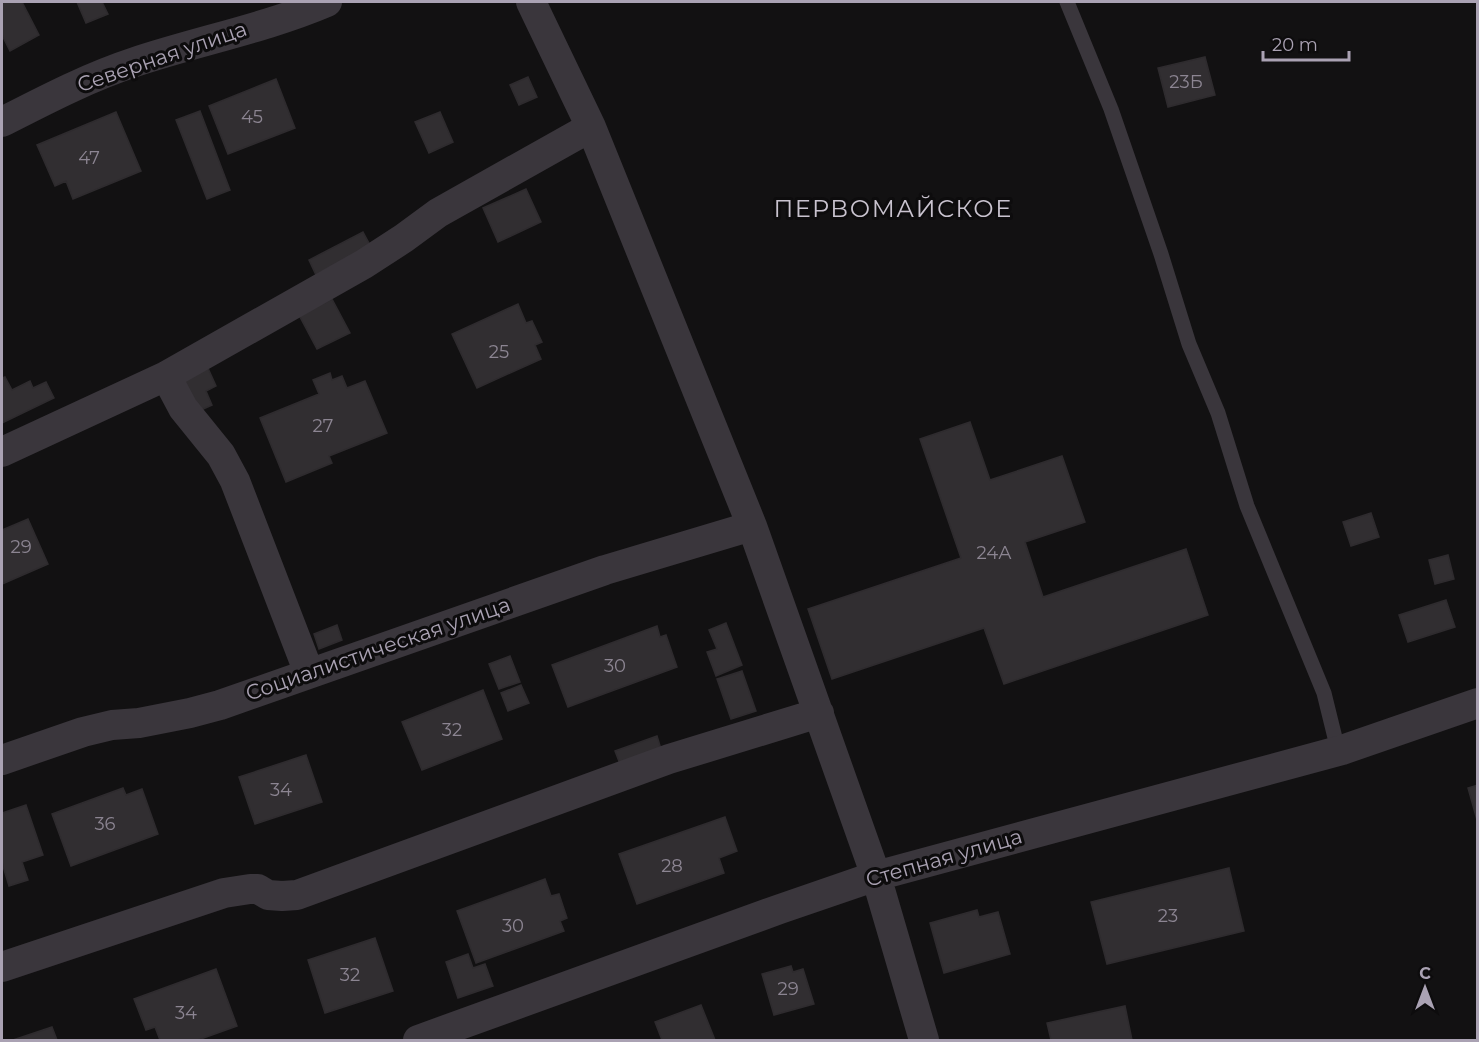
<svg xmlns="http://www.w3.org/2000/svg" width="1479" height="1042" font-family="Montserrat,sans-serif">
<rect width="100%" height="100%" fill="#121112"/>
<path fill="#312e31" stroke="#2e2b2e" stroke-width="1.5" d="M2 2H22L39 35 10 51 2 35Z
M77 2H102L108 14 86 23Z
M1205 57 1215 95 1168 107 1158 68Z
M528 77 537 97 519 105 510 85Z
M276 79 295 128 228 154 209 106Z
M200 111 230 190 207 199 176 120Z
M116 112 141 171 73 199 66 181 55 186 37 145Z
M440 112 453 142 429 153 415 122Z
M526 189 541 222 498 242 483 208Z
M363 232 371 247 316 275 309 260Z
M332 299 350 333 317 349 299 315Z
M518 304 526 323 532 321 542 342 535 345 541 359 477 388 452 334Z
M207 366 216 386 206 391 212 405 192 414 177 378Z
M330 373 332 380 342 376 347 388 365 381 387 433 329 456 332 463 286 482 260 418 319 394 313 380Z
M5 377 12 390 30 381 33 388 46 382 54 398 2 423V378Z
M970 422 990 480 1062 456 1085 522 1025 542 1043 597 1186 549 1208 615 1004 684 984 628 832 679 808 609 961 558 920 439Z
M1371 513 1379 537 1351 546 1343 522Z
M28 519 48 564 2 584V530Z
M1448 555 1454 579 1435 584 1429 560Z
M1446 600 1455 627 1408 642 1399 615Z
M726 623 742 665 716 676 707 652 717 649 709 630Z
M337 625 342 640 319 649 314 634Z
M657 626 660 637 666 635 677 667 568 707 552 665Z
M510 656 520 682 499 689 489 664Z
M742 671 756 711 731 719 717 679Z
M521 685 529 703 508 711 501 693Z
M483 690 502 739 422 770 402 722Z
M657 736 661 749 620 764 615 751Z
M306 755 322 802 255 824 239 777Z
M1478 785V820H1477L1468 788Z
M123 788 126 795 142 789 158 834 71 866 52 814Z
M26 805 43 855 22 862 28 880 9 886 2 863V813Z
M725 817 737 851 719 858 724 873 637 904 619 854Z
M1229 868 1244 931 1107 964 1091 902Z
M545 879 551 896 559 894 567 918 560 921 564 931 476 963 457 911Z
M977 910 979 917 998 912 1010 954 944 973 930 923Z
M375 938 393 991 325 1013 308 960Z
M468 954 473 968 485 964 493 986 458 998 446 962Z
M791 966 793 972 803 969 814 1004 774 1015 762 974Z
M216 969 237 1026 198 1040H160L155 1027 146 1030 134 999Z
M701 1005 715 1040H662L655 1022Z
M1125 1006 1132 1040H1051L1047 1023Z
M52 1027 57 1040H13Z"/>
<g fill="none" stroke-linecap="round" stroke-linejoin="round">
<path stroke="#3a363c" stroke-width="15" d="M1067 2 1111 109 1161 254 1189 344 1218 413 1247 506 1324 693 1338 750"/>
<path stroke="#3a363c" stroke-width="30" d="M531 2 591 127 752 526 876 876 924 1040
M2 122C45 100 89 77 135 62 198 41 266 28 327 2
M166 376 183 408 221 455 235 481 309 673
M2 452 166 376 364 264 404 238 438 213 591 127
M2 760 83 732 112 725 139 723 190 713 220 705 605 570 752 526
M2 967 224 893 250 889H258L268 895 282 896 297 895 669 759 819 713
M418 1040 780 909 876 876 1342 750 1478 703"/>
</g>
<g text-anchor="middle" stroke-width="6" stroke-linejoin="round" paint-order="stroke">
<g font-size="18" fill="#8c8592">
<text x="1186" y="88">23Б</text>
<text x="252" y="123">45</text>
<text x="89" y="164">47</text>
<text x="499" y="358">25</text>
<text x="323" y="432">27</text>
<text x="21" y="553">29</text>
<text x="994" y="559">24А</text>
<text x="615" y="672">30</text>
<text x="452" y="736">32</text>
<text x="281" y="796">34</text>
<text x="105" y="830">36</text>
<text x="672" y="872">28</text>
<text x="1168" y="922">23</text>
<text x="513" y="932">30</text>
<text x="350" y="981">32</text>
<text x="788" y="995">29</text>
<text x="186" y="1019">34</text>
</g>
<g font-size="21" fill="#aaa2b3" stroke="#0d0c0d">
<text transform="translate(162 57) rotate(-19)" y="7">Северная улица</text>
<text transform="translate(378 649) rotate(-19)" y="7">Социалистическая улица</text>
<text transform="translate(944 858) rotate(-16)" y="7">Степная улица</text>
</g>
<g font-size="24" letter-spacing="1.5" fill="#c9c3cf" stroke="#0d0c0d">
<text x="893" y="217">ПЕРВОМАЙСКОЕ</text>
</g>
</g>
<rect width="1479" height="1042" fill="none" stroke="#aaa2b3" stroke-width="6"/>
<g transform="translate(1425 988)" stroke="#0d0c0d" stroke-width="4.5" paint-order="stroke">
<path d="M0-4.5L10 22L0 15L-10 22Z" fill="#aaa2b3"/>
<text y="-9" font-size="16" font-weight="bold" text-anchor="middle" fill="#aaa2b3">С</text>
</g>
<path d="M1263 51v9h86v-9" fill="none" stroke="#aaa2b3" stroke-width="3"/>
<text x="1272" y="51" font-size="18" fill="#aaa2b3" stroke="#0d0c0d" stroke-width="4.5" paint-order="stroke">20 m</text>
</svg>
